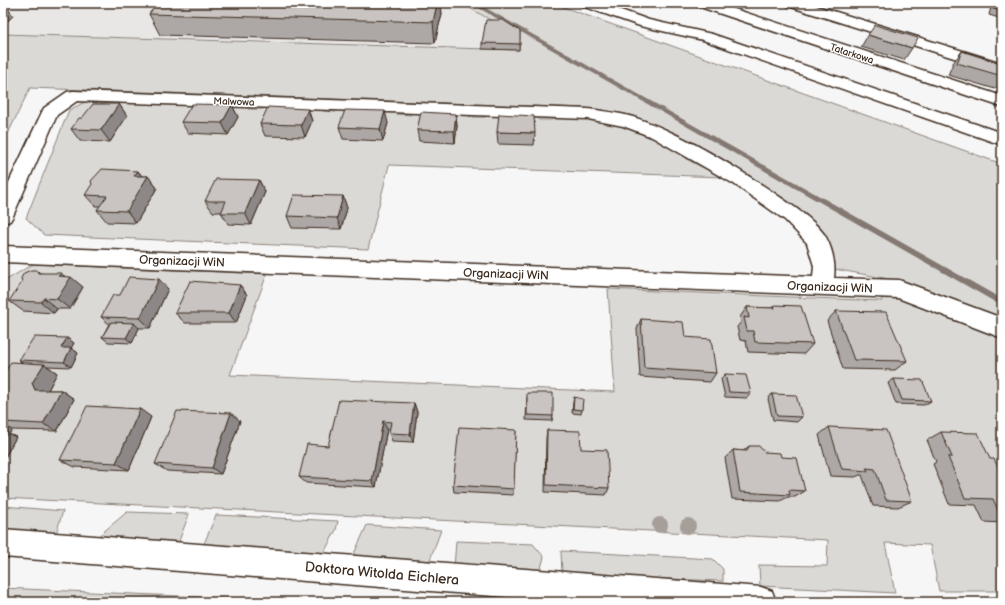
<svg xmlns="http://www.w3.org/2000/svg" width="1005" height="605" font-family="'Balsamiq Sans',sans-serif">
<rect width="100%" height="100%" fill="#f7f6f6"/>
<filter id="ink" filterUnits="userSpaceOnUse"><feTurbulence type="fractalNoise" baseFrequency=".025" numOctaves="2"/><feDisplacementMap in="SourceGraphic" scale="8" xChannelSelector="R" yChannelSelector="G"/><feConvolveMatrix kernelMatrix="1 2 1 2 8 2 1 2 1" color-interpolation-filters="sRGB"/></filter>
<g filter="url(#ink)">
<path fill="#e9e7e6" d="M3 3H462L503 26 519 50 3 34Z"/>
<path fill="#dbd9d6" stroke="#8b827a" d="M461 3H552L1002 164V326L895 280 834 269 816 228 754 179 644 120 582 108 30 88 3 144V34L519 50 520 37Z
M89 100 247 105 248 109H263L264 106 320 108 323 111 336 112 338 109 394 110 396 114 411 115V111L466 113 470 117H485L486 113 536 115 539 120H552L555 116 587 117 646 132 684 155 688 160 722 177 389 165 368 249 44 235 26 218 69 110Z
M33 264 267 274 230 375 615 392 608 289 882 301 881 294C928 302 962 316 1002 340V591H939L930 545 885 543 895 593 760 586 759 565 827 566 828 540 3 498V282Z
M3 506 63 511 54 540 3 536Z
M127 512 189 514 176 549 89 544Z
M216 515 338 521 336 530 319 562 201 551Z
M367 525 441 530 428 565 353 556Z
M456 541 533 544 544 557 540 572 454 568Z
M561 551 713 559 723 569V581L562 575Z
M3 588 264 600 302 602H3Z"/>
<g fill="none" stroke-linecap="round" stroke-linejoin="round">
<path fill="#847972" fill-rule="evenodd" d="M470 3H477L1002 299V306Z"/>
<defs>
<path id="minor" d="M580 3H601L649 20 712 34 1002 133V145L703 40 640 26 582 6Z
M695 3H716L1002 96V107L697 6Z
M786 3H807L1002 63V73L788 6Z
M73 91 588 109C603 111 619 113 633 117 680 132 736 167 777 195 793 206 812 218 824 234 832 246 836 264 834 278L899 280 907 283 1002 318V338L898 298 3 262V246L813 277 814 266 807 243 785 220 734 184 652 137 623 126 588 119 77 101 57 115 13 216 10 221 3 223V195L42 112 44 108 67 92Z
M3 529 761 587 772 591 776 602H570L3 557Z"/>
</defs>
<use href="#minor" stroke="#3b2a1e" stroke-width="3"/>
<use href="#minor" fill="#fff" fill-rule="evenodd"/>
</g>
<g fill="#a69e98">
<circle cx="660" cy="525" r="8"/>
<circle cx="688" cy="526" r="8"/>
</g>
<path fill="#ada8a6" stroke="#3b2a1e" d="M158 3H441L442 15 439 25 435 43 160 35 149 14Z
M640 3H655L651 7Z
M994 3H1002V19L989 15 991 7Z
M520 31 519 50 482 49V43Z
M868 35 912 48 904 60 861 47Z
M962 51 1002 64V81L995 89 948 75 953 63Z
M119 104 127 116 110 142 80 141 71 129 82 118Z
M232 105 238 117 228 135 188 133 181 122Z
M308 109 312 121 305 137 265 136 260 124Z
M456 114 457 126 455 143 419 141 417 130Z
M388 123 383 141 343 139 339 127Z
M497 132 535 133 534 145 498 144Z
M138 171 142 176H148L157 188 136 223 107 222 97 210 100 206H95L85 195Z
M259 180 265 192 251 225 228 224 221 212H213L205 201Z
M343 196 347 208 341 229 292 228 287 216Z
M37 270 40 273 64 276 83 287 70 309H57L54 313 23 311 9 301Z
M240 285 247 295 236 323H185L175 313Z
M168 289 150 328H139L132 343 108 342 102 337 109 324 101 317 120 295Z
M774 305 813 344 804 354 748 352 746 341 740 340 737 327 741 322 740 317 747 307 772 308Z
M836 311 907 361 895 370 843 369 827 321Z
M641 319 685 337 716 373 710 382 640 377 637 329Z
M67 338 74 343 71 348 78 353 71 367 47 366 57 373 48 390H61L74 399 57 431 12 430 9 434 16 437 3 461V375L22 363 19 360Z
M725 374 751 393 747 398 725 397 721 379Z
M894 379 931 401 924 405 896 404 888 383Z
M772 394 802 417 797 422 773 420 768 399Z
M527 397 553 416 552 421 526 420Z
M574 397 582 410 581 414 572 413 573 402Z
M414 403 417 412 413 442 392 441 389 433V429H387L376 487 306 483 299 477 328 446Z
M151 417 129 470 75 467 60 460Z
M240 421 221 474 167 471 155 464Z
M829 427 912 501 898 507 873 506 862 475H860L855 477 830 476 819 435Z
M516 430 513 495 454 492 453 485Z
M547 430 609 488 606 495 545 492 546 438Z
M941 432 990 459 1002 475V523L984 522 976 505 949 504 933 464 936 462 927 440Z
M749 446 764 452 781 457 805 491 795 497H788L780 501 732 499 725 458 733 450 743 451Z"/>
<path fill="#8d8887" stroke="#3b2a1e" d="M3 3H8L6 5 13 16 3 26Z
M439 3H441L442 15 439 25 435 43 433 22 437 4Z
M652 3H655L651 7Z
M119 104 127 116 110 142 101 130Z
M232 105 238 117 228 135 222 123Z
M308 109 312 121 305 137 301 125Z
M385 111 388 123 383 141 380 129Z
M456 114 457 126 455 143 454 131Z
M138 171 145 181 148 176 157 188 136 223 127 211 134 176Z
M259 180 265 192 251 225 245 213Z
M343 196 347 208 341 229 337 218Z
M61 273 69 280 71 277 83 287 70 309 57 299 58 276Z
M159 279 168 289 150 328 140 318Z
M240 285 247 295 236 323 229 313Z
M44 298 57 309 54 313 41 302Z
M134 323 139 328 132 343 126 338Z
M67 338 74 343 68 353 61 348Z
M71 348 78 353 71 367 64 362Z
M44 364 57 373 47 392 35 390 32 383Z
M61 390 74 399 57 431 43 424Z
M414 403 417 412 413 442 410 434Z
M140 409 151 417 129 470 116 463Z
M231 413 240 421 221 474 212 468Z
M383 421 387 429 376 487 372 481Z
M3 425 12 430 9 434 16 437 3 461Z"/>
<path fill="#c9c3c1" stroke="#3b2a1e" d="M158 3H387L437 4 433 22 149 14Z
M387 3H439L437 8V4Z
M995 3H1002V11L993 9Z
M486 20H503L520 31V44L482 43Z
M875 25 918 38 912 48 868 35Z
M962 51 1002 64V76L957 63Z
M93 104H119L101 130 71 129 79 118H82Z
M192 104 232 105 222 123 181 122Z
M268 107 308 109 301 125 260 124Z
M345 110 385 111 380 129 339 127Z
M421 112 456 114 454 131 417 130Z
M499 114 534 116 535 133 497 132Z
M102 169 138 171 134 176H148L127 211 97 210 107 196 85 195 92 184 91 181Z
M216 179 259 180 245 213H221L226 201H205Z
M294 195 343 196 337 218 287 216Z
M31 270H37L38 273H61L58 276 71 277 57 299 44 298 41 302 9 301 22 282 21 278 24 273Z
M129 277 159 279 140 318 101 317 113 295H120Z
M190 281 240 285 229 313H175Z
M774 305 801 306 813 344 755 342 753 331H747L744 317 749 318 747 307 775 308Z
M836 311 886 312 907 361 854 360Z
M641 319 683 322 685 337 711 339 716 373 644 368Z
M111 322 134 323 126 338 102 337Z
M34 337 67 338 61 348H71L64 362 19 360Z
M11 362 44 364 32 383 35 390H61L43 424 3 422V375Z
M725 374 746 375 751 393 729 392Z
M894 379 922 380 931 401 902 400Z
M527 393H553V416L527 415Z
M772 394 796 395 802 417 777 416Z
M574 397 583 399 582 410 573 409Z
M339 400 414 403 410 434 389 433 391 422 383 421 372 481 299 477 307 444 328 446Z
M87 406 140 409 116 463 60 460Z
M177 411 231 413 212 468 155 464Z
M459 427 516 430 514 489 453 485Z
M829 427 886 430 912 501 886 500 875 469 866 468 868 471 842 469Z
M547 430 580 431 581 449 607 450 609 488 546 485Z
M941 432 978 433 990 459H994L1002 475V517H1001L993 499 965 498 948 457H952Z
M749 446H759L764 452 780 453 781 457 797 458 805 491 789 490 790 495 740 492 733 450 747 451Z"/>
</g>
<g text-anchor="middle" stroke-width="3" stroke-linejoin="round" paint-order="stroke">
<g font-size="10" fill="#3b2a1e" stroke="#fff">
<text transform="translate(852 53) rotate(18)" y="4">Tatarkowa</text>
<text transform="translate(234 101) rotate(2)" y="4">Malwowa</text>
</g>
<g font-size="12" fill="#3b2a1e" stroke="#fff">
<text transform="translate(182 261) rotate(2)" y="4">Organizacji WiN</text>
<text transform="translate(506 274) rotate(2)" y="4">Organizacji WiN</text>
<text transform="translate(830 287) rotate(2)" y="4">Organizacji WiN</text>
</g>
<g font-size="14" fill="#3b2a1e" stroke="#fff">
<text transform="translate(382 573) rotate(5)" y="5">Doktora Witolda Eichlera</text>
</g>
</g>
<rect width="1005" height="605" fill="none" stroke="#fff" stroke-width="16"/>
<rect x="8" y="8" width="989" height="589" fill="none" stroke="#3b2a1e" stroke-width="1.5" filter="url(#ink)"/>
</svg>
